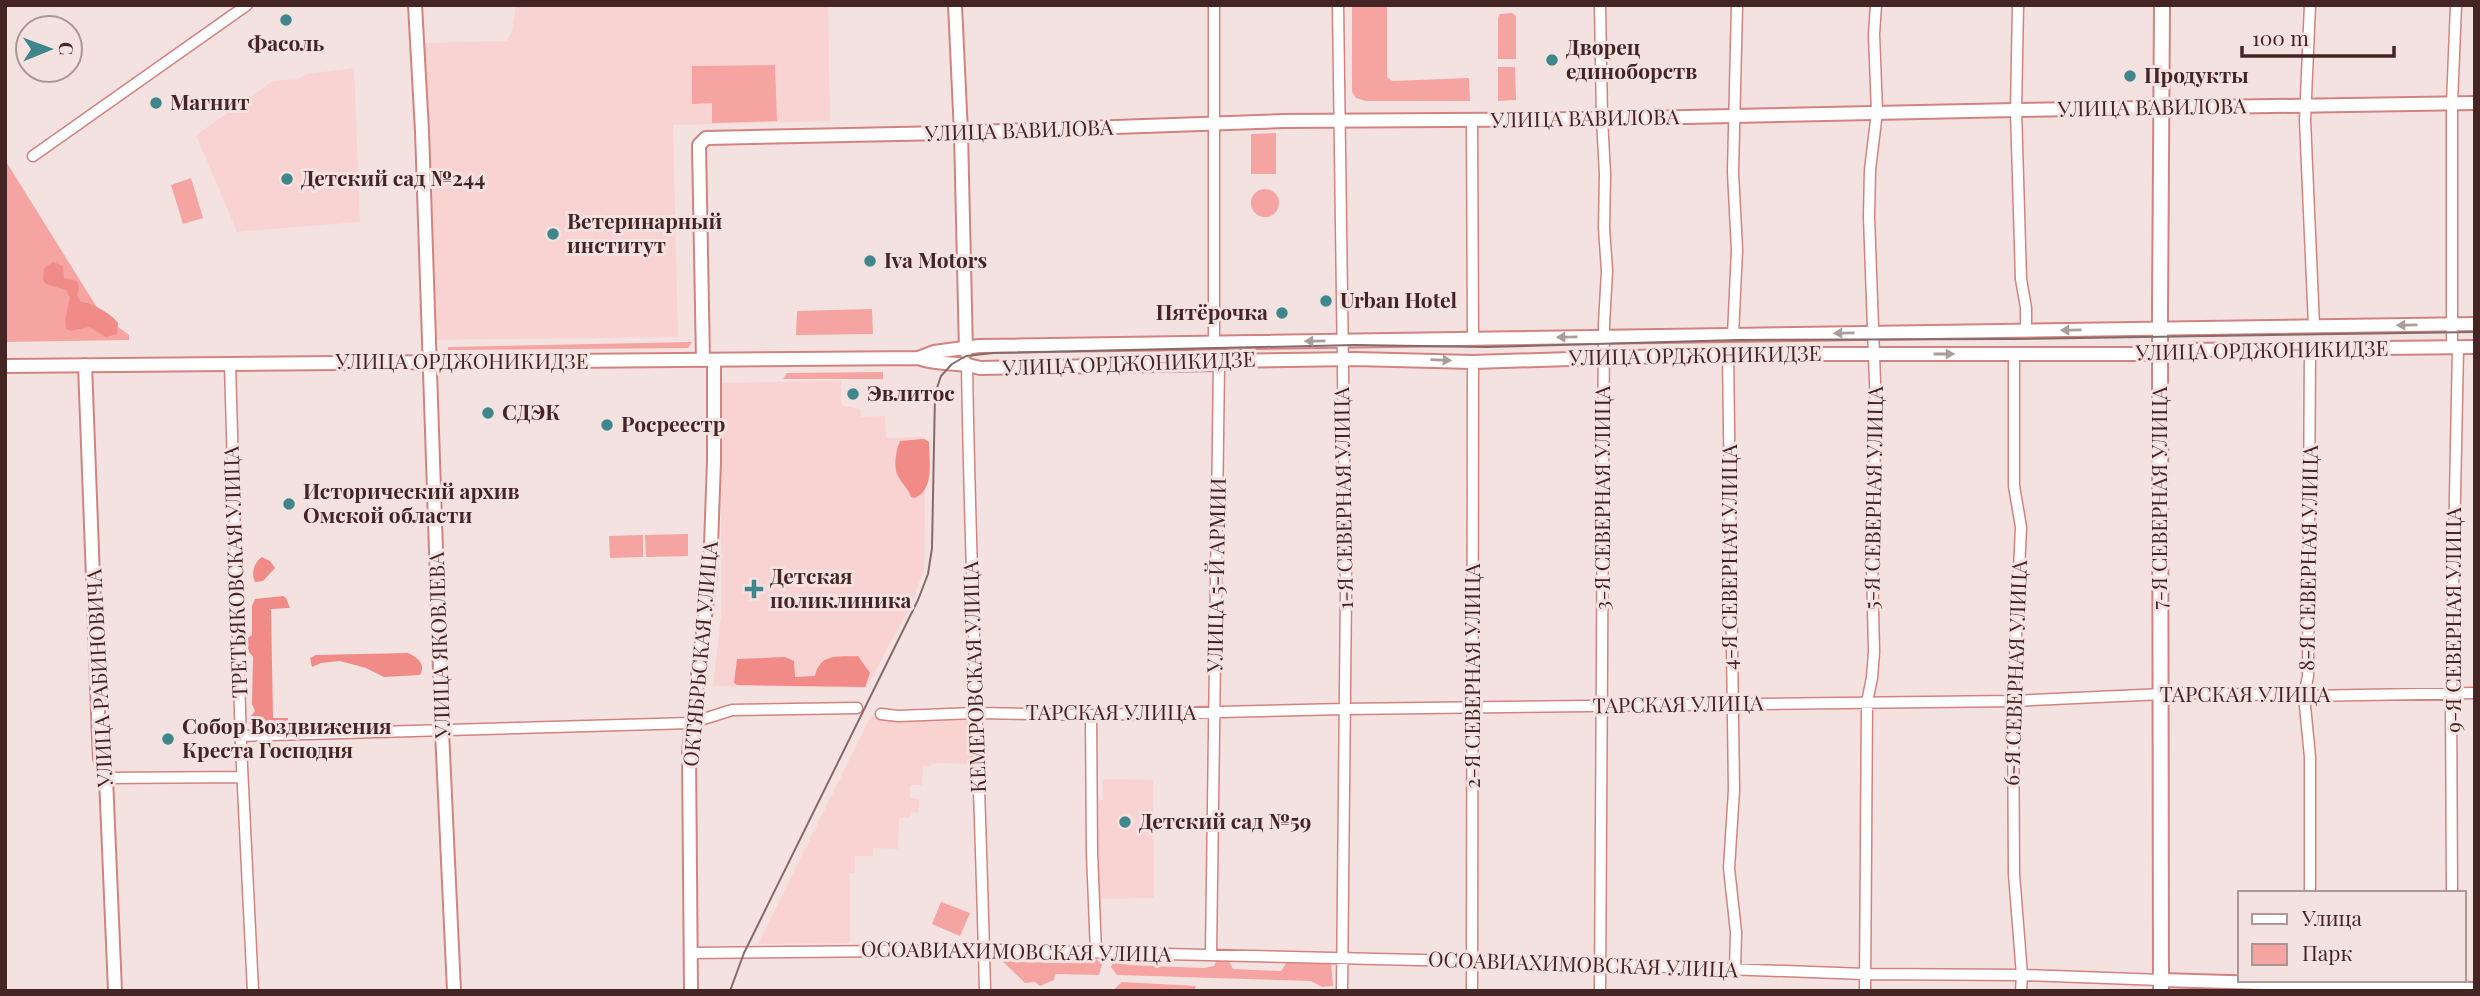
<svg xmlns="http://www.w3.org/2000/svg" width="2480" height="996" font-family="'Playfair Display',serif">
<rect width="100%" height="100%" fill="#f4e2e1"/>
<path fill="#f9d3d1" d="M516 5H828L830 121 673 125 678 337 435 340 421 43 506 41 512 31Z
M354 68 360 222 237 232 196 135 273 81 298 79 307 74Z
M841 381V403L844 406 860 409 861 417 885 416 886 438 926 437 924 570 911 605 866 688 713 686 721 616V383Z
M971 715 972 764 932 763 931 766H923L922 785H910V798L919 799 918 813 910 812V818H899L898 849 873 848V856H855V873H850V943L758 944 871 716 905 718Z
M1103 779 1153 780 1154 898 1098 899 1095 801 1103 800Z"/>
<path fill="#f5a4a1" d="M1352 5H1387V77L1392 81 1469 78 1470 101H1366L1356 98 1352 92Z
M1512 13 1516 16V59H1498V18L1500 14Z
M775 65 777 121 712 123V103L692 104V66Z
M1498 67H1515L1516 100 1498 101Z
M1276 133V174H1251V134Z
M5 160 101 314 129 335V340L5 342Z
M191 178 203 218 183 224 171 185Z
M1251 203a14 14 0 1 1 28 0a14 14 0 1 1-28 0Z
M872 309 873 334 796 335 797 311Z
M692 342 688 348 448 350V347Z
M883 372V379H783L787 373Z
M688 534V556L646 557 645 535Z
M643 535V557L610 558 609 536Z
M941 902 970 913 960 936 932 924Z
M1000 954H1008L1012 962 1084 963 1088 959 1095 958 1102 964 1099 975 1055 974 1054 980 1040 986 1035 982 1025 983 1000 959Z
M1119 959 1126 965 1204 968 1214 966 1217 959H1228L1233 969 1281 971 1289 959 1326 962 1331 964 1333 986 1322 987 1311 981 1117 975 1111 967 1113 962Z
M1122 982 1196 986 1194 991H1112Z"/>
<path fill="#f18b88" d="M53 262 63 266 64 278 77 281 79 290 77 296 81 302C91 302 112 314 118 323L117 334 106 337 89 327 70 331 66 328 65 319 70 298 66 290 46 284 43 280 44 268Z
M924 439 929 442C929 460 935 489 915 498L911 497C908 488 902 484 898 476 893 468 896 450 900 441Z
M262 557 270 561 275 568 263 581 255 582C251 573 254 562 262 557Z
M283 596 286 598 290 608 271 609 273 718H288V724C279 732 260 730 249 724L250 717 255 711 252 704 253 657 247 649 248 638 252 635V606L255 599Z
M408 653C418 658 426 664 420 675L384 677 366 668 340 661 321 663 312 667 310 658 316 655Z
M858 656 870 673 865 687 737 685 734 683 737 659 785 657 794 661 795 677 815 676C820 653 838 657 858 656Z"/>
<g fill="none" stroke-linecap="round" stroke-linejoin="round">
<defs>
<path id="minor" d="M1214 5V342
M1338 5 1346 589 1342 991
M2018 5 2016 110 2021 279 2026 308V330
M2310 5 2305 120 2314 326
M1472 120 1473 338
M33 156 247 5
M1733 335 1737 250 1733 172 1737 5
M2452 348V104L2456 5
M2310 349 2308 676 2304 696 2310 757V893
M1728 354 1734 790 1729 868 1736 932 1735 969
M2014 355V486L2021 527 2013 701 2014 874 2022 975 2021 991
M967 363C970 573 980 782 985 991
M230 364 241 746 253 991
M881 714 898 716 976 713 1091 715 1343 709 2013 701 2185 693 2304 696 2475 693
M1091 715 1092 853 1096 952
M240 736 691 723 732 710 857 708
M106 778 242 777
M2452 893 2451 693 2458 348
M691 953 999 950 1587 964 1865 974 2022 975 2161 980
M1211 954 1219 364
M1472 991 1473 362
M1600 991 1604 324 1607 271 1604 228 1605 174 1602 119 1600 5
M1865 991 1867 702 1872 678 1874 652 1872 562 1876 410 1869 217 1870 170 1877 112 1874 34 1876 5"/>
<path id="tertiary" d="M415 5 422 131 442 731 454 991
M703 360 699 145 706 138 947 133 1283 121 1590 119 2016 110 2475 103
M85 365 99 738 100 758 106 778 115 991
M2161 980 2475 989
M691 991 689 752 710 574 714 461V360"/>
<path id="secondary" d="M955 5 961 133 966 352
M918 358 934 352 979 346 2475 324
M5 366 918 358C939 366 959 361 980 368L1219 364 1223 361 1355 359 1473 362 1728 354H2140L2184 350 2475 347"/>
<path id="primary" d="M2161 991 2160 314 2162 5"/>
</defs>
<use href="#minor" stroke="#d28380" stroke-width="13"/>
<use href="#tertiary" stroke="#d28380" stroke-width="16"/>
<use href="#secondary" stroke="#d28380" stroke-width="16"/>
<use href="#primary" stroke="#d28380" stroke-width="18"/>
<use href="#minor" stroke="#fff" stroke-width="10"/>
<use href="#tertiary" stroke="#fff" stroke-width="12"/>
<use href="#secondary" stroke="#fff" stroke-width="12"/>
<use href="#primary" stroke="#fff" stroke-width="14"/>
<path stroke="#856a69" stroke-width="2" d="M730 991 744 953 918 600 928 574 932 548 935 394 941 376 952 364 966 356 993 353 1355 345 1486 347 1738 340 2014 339 2475 332"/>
</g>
<defs><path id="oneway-solid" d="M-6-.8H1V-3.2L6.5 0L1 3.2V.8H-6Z" transform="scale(1.75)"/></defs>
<g fill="#ab9d9c">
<use href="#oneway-solid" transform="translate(2407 325) rotate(179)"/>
<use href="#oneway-solid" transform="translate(2071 330) rotate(179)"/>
<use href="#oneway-solid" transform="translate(1844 333) rotate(179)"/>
<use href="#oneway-solid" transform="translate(1567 337) rotate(179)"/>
<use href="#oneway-solid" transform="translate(1315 341) rotate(179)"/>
<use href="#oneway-solid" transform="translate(1944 354)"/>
<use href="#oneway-solid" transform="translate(1441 360) rotate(2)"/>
</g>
<g fill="#3f878d" stroke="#f4e2e1" stroke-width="2.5">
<circle cx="286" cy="20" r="7"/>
<circle cx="1552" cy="60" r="7"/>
<circle cx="2130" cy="76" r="7"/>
<circle cx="156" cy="103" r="7"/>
<circle cx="287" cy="179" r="7"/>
<circle cx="553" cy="234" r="7"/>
<circle cx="870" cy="261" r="7"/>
<circle cx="1326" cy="301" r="7"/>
<circle cx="1282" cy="313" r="7"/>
<circle cx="853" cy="394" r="7"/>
<circle cx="488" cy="413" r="7"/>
<circle cx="607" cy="425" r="7"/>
<circle cx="289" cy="504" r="7"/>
<path d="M750.5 578.5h7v7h7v7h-7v7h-7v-7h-7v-7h7z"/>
<circle cx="168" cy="739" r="7"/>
<circle cx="1125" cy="822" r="7"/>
</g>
<g text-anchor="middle" stroke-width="6" stroke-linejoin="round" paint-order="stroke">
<g font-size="21" font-weight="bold" fill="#452524" stroke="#f4e2e1" text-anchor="start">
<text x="286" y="51" text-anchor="middle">Фасоль</text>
<text x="1566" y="55">Дворец<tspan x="1566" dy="24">единоборств</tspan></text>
<text x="2144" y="83">Продукты</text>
<text x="170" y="110">Магнит</text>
<text x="301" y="186">Детский сад №244</text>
<text x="567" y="229">Ветеринарный<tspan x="567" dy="24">институт</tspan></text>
<text x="884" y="268">Iva Motors</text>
<text x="1340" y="308">Urban Hotel</text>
<text x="1268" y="320" text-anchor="end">Пятёрочка</text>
<text x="867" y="401">Эвлитос</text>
<text x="502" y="420">СДЭК</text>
<text x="621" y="432">Росреестр</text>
<text x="303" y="499">Исторический архив<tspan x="303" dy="24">Омской области</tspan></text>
<text x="770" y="584">Детская<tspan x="770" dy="24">поликлиника</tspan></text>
<text x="182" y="734">Собор Воздвижения<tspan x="182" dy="24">Креста Господня</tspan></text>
<text x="1139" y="829">Детский сад №59</text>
</g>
<g font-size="21" fill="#452524" stroke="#f4e2e1">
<text transform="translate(2152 108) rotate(-1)" y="7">УЛИЦА ВАВИЛОВА</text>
<text transform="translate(1585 119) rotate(-1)" y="7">УЛИЦА ВАВИЛОВА</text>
<text transform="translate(1019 131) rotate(-2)" y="7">УЛИЦА ВАВИЛОВА</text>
<text transform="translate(2262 351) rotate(-1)" y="7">УЛИЦА ОРДЖОНИКИДЗЕ</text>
<text transform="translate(1695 356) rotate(-1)" y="7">УЛИЦА ОРДЖОНИКИДЗЕ</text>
<text x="462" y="369">УЛИЦА ОРДЖОНИКИДЗЕ</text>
<text transform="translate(1129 364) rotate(-2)" y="7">УЛИЦА ОРДЖОНИКИДЗЕ</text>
<text transform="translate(1344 498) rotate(-91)" y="7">1-Я СЕВЕРНАЯ УЛИЦА</text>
<text transform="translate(1603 498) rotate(-90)" y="7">3-Я СЕВЕРНАЯ УЛИЦА</text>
<text transform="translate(1874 498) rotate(-89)" y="7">5-Я СЕВЕРНАЯ УЛИЦА</text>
<text transform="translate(2160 498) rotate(-90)" y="7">7-Я СЕВЕРНАЯ УЛИЦА</text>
<text transform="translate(1730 557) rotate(-90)" y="7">4-Я СЕВЕРНАЯ УЛИЦА</text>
<text transform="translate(2309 558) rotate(-89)" y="7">8-Я СЕВЕРНАЯ УЛИЦА</text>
<text transform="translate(236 572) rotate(-92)" y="7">ТРЕТЬЯКОВСКАЯ УЛИЦА</text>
<text transform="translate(1217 575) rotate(-89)" y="7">УЛИЦА 5-Й АРМИИ</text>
<text transform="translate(2454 620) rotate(-90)" y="7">9-Я СЕВЕРНАЯ УЛИЦА</text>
<text transform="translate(440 645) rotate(-92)" y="7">УЛИЦА ЯКОВЛЕВА</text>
<text transform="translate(701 654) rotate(-85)" y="7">ОКТЯБРЬСКАЯ УЛИЦА</text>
<text transform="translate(2016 673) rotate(-88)" y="7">6-Я СЕВЕРНАЯ УЛИЦА</text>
<text transform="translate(1473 676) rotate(-90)" y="7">2-Я СЕВЕРНАЯ УЛИЦА</text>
<text transform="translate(975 677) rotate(-92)" y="7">КЕМЕРОВСКАЯ УЛИЦА</text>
<text transform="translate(100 678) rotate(-93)" y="7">УЛИЦА РАБИНОВИЧА</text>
<text x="2245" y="702">ТАРСКАЯ УЛИЦА</text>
<text transform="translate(1678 705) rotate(-1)" y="7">ТАРСКАЯ УЛИЦА</text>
<text x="1111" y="720">ТАРСКАЯ УЛИЦА</text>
<text transform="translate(1016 952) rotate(1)" y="7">ОСОАВИАХИМОВСКАЯ УЛИЦА</text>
<text transform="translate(1583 965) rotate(2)" y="7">ОСОАВИАХИМОВСКАЯ УЛИЦА</text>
</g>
</g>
<rect width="2480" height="996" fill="none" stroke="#452524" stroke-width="14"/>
<rect x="2238" y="891" width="228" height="91" fill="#f4e2e1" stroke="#ae9695" stroke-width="2"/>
<rect x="2252" y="914" width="35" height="10" fill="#ffffff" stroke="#ae9695" stroke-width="2"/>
<text x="2302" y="926" font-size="21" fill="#452524">Улица</text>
<rect x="2252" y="944" width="35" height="21" fill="#f5a4a1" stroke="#ae9695" stroke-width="2"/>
<text x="2302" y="961" font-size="21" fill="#452524">Парк</text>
<g transform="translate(49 49) rotate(89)"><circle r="33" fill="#f4e2e1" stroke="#ae9695" stroke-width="2"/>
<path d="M0-5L12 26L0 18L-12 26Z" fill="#3f878d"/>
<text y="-10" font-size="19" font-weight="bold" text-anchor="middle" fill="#452524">С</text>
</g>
<path d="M2242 46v10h152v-10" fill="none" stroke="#452524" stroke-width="3.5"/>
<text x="2252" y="46" font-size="21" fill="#452524" stroke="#f4e2e1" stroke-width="5" paint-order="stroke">100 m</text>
</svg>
